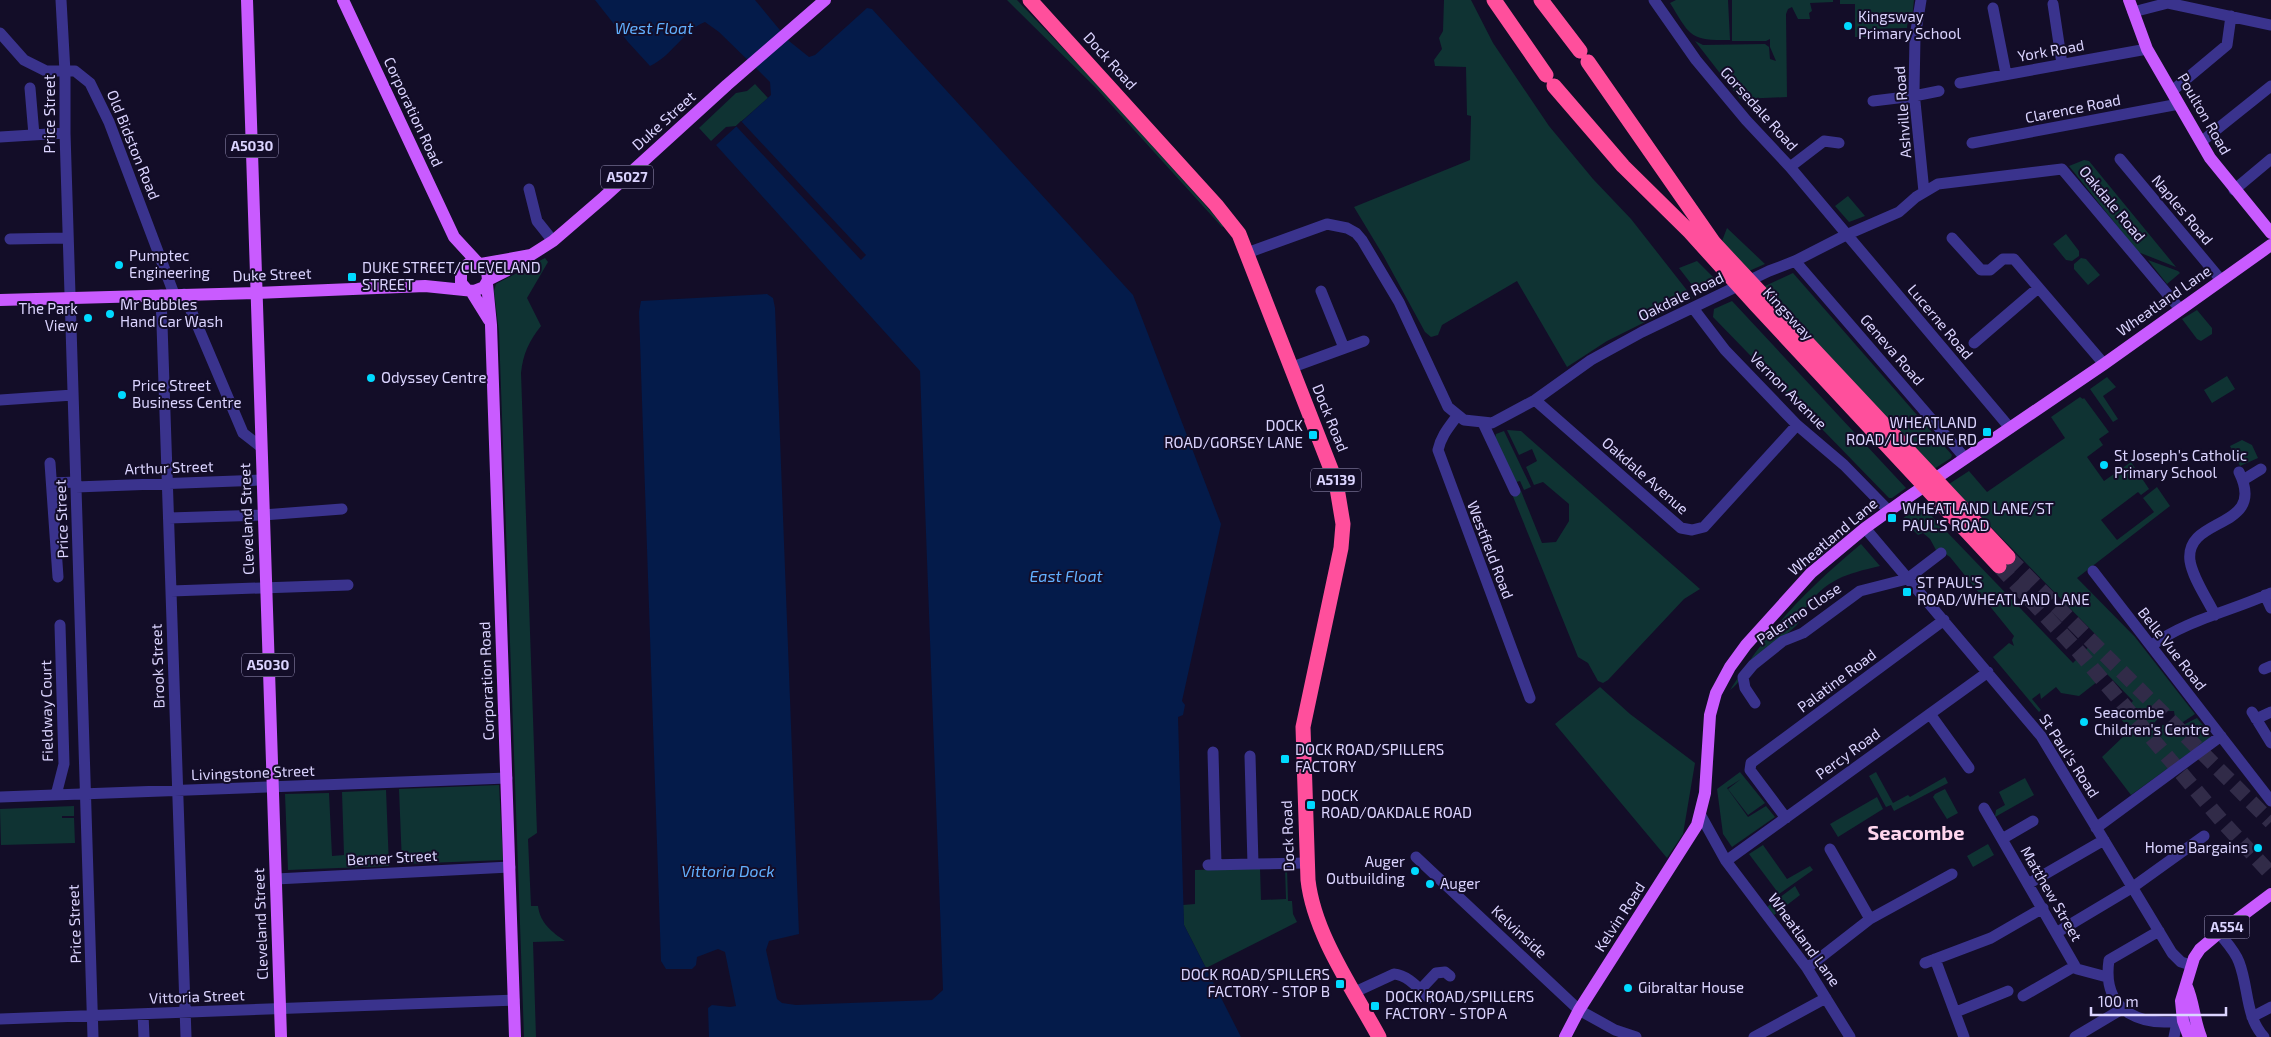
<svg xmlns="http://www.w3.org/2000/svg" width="2271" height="1037" font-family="'Exo 2',sans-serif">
<rect width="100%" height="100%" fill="#130d28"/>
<path fill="#0f3333" d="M1007 0H1017L1099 86 1224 226 1222 227 1096 88Z
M1444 0H1471L1493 43 1549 126 1593 179 1631 219 1693 298 1607 341 1567 367 1517 281 1442 325 1438 335 1431 337 1425 332 1383 255 1354 207 1470 160 1471 116 1467 115 1466 67 1435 66 1434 60 1442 49 1439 38 1443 31Z
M1676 0H1728L1730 40C1689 41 1690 35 1670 3Z
M1732 0H1833V2L1810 3 1812 11 1809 13 1810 19H1798L1792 7 1788 9 1786 14 1787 97 1740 99 1695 41 1703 45 1765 44 1769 47 1770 59 1776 61 1770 47V39L1766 41H1732Z
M1840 0H1914L1912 18H1908L1907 28 1864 29V31H1871V37H1855V4H1840Z
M755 84 768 98 736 126 726 127 711 141 699 128 736 93 747 91Z
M2084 160 2089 161 2176 267 2138 252 2069 166Z
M1848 196 1865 216 1849 222 1835 206Z
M1727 228 1765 264 1749 271 1722 241Z
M2066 234 2079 251V256L2072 261 2066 260 2053 244Z
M545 258 548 262 527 298 541 326C529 341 523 354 521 373L537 833 528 839 531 906H538C540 923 552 932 565 941L533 942 536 1037H524L499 332 494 291 496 284Z
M2081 258 2086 259 2100 275 2088 285 2074 269V264Z
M2148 260 2178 271 2180 273 2167 284Z
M1697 261 1720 284 1699 294 1679 268Z
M1793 273 1952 455 1951 458 1934 469 1763 287Z
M1732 301 1906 488 1892 498H1889L1713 317 1714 309Z
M2197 310 2212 328V334L2201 341 2197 339 2182 319Z
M2227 376 2235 389 2212 403 2204 390Z
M2107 377 2116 387 2103 396 2118 419 2113 422 2090 389Z
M2080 397 2083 399 2084 398 2109 432 2099 439 2103 445 2087 457 2104 481 2131 462 2149 489 2141 495 2138 492 2101 520 2117 540 2154 512 2143 498 2157 487 2170 506 2077 578 2135 637 2195 714 2180 724H2176L2174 711H2165L2154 723 2157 729 2163 725 2179 727 2197 718 2210 734V738L2131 795 2102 757 2127 733 2126 731 2129 728 2118 716 2133 701 2107 674 2079 696 2061 693 2056 687 2041 699 2040 693 2032 699 2041 710 2039 712 1993 657 2009 643 2014 646 2012 640 2014 636 1950 557 1941 551 1936 550 1930 539 1923 533 1918 535 1902 519 1921 505 2073 663 2098 637 1949 484 1969 471 1987 492 2065 438 2051 417Z
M1507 430 1521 431 1700 589 1684 599 1608 680 1603 683 1598 681 1588 663 1578 657 1512 494 1521 491 1542 543 1556 542 1569 521V504L1543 482 1534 485 1526 467 1537 461 1532 449 1519 455Z
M1504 431 1531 487 1524 490 1520 481 1516 482 1495 438 1496 434Z
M2242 440 2252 445 2258 458 2240 466 2230 446Z
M1861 544 1880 566C1846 574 1826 579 1805 609 1802 614 1801 621 1796 626 1783 638 1767 648 1753 660 1744 669 1741 683 1730 690 1769 628 1805 591 1861 544Z
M1600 687 1630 714 1695 763 1683 834 1667 858 1555 724Z
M1740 772 1765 803 1748 815 1728 789 1741 779 1727 788 1748 817 1766 806 1775 817 1732 847 1723 834 1717 789Z
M1876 772 1893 803 1908 795 1910 797 1945 777 1948 783 1894 811 1891 805 1886 807 1869 776Z
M2025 778 2034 795 1995 817 1996 810 2005 805 1999 792Z
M499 785 503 860 402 864 399 789Z
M1945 789 1958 813 1947 819 1933 797 1935 794Z
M386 790 389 866 288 870 285 794 329 793 332 856 344 855 342 792Z
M1877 797 1883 809 1838 837 1830 824Z
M74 806V816H62V818H74L75 843 1 845 0 809Z
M1988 844 1994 855 1973 867 1967 856Z
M1763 845 1787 879 1810 866 1813 870 1779 894 1749 854Z
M1260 868 1261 900 1286 899 1285 868H1287L1288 901H1292L1293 914 1297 922 1206 968 1184 925 1183 905 1195 904V870Z
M1795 886 1800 895 1774 915 1767 907Z"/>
<path fill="#041b4a" d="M595 0H755L789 41 809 57 815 55 867 8 872 9 1133 295 1221 524 1182 701 1185 705 1183 715 1178 717 1184 925 1241 1037H709L708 1008 712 1005 730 1007 736 1006 725 952 718 949 697 957 696 965 692 969H666L661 961 639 312 641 301 767 294 773 298 775 308 799 934 769 941 766 950 777 999 782 1003 796 1005 932 1000 943 990 920 371 716 145 771 95 770 82 760 72 719 32 705 22C683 31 672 56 650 66L628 42Z"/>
<path fill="#130d28" d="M741 121 866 255 861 260 736 126Z"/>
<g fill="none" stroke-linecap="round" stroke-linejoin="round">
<path stroke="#312b48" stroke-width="15" stroke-dasharray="15 8" stroke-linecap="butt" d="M2008 557 2271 822
M1999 566 2078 651 2221 820 2271 874"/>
<path stroke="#3a338d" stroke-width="11" d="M61 0 65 72V133L93 1037
M1654 0 1696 60 1746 120 1790 167 2010 428
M1921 0 1915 37 1914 92 1924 192
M2053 4 2062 64
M1993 8 2006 74
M2133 12 2168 3 2271 25
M0 33 24 60 46 71H75L90 83 109 122 174 294
M1960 83 2147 49
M30 88 34 135
M2172 91 2227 45 2231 16
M1873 101 1914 96 1939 91
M0 137 65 133
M2201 142 2271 86
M1972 143 2179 104
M2120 159 2221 280
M1790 167 1824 141 1839 143
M529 189 537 221 553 241
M2234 190 2271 159
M1952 238 1981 270H1990L2003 259H2014L2104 364
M10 239 68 238
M1247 253 1327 224 1347 228 1356 233 1362 240 1399 302 1448 407 1464 420 1492 423 1535 400 1591 360 1642 332 1769 271 1795 261 1846 235 1899 212 1916 197 1938 184 2062 169 2180 309
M1795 261 1965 458
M1321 291 1344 348
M184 294 243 433 261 447
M161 295 186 1037
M1693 308 1725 350 1797 425 1844 465 1889 511
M1974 343 2038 288
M1290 368 1364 341
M0 400 73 395
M1535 400 1681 528 1692 530 1704 527 1797 425
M1457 416C1449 427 1441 436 1438 450L1530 698
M1483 423 1515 491
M50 463 58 577
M2243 480 2261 469
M52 483 76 482
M76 487 262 480
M169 518 263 515 342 509
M1865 528 2041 736 2172 953 2181 962 2191 965
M2093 571 2271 801
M171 591 348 585
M2265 595 2271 608
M2215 615C2207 598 2193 579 2190 561 2184 515 2268 531 2239 472
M2151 646C2186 620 2232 611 2271 593
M2264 669 2271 666
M1755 703 1745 688 1743 677 1753 665 1783 641 1803 633 1860 591 1907 579 1941 553
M2252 712 2271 743
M1930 714 1969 768
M2256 719 2271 712
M1213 752 1216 864
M56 795 64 764 60 625
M0 797 507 778
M1984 808 2075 966 2077 969 2107 977
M1700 814 1726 861 1807 968 1850 1037
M1786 818 1750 770 1751 763 1944 620
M2096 828 2221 736
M2002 839 2033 821
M1830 849 1870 919
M1416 857 1579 1010 1615 1030 1636 1037
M1726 861 1988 672
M1253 864 1307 863
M1208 865 1253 864 1250 756
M276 879 510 867
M2028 884 2104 840
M2159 931 2109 960C2101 1014 2145 1029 2190 1019
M2056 933 2133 887 2204 836
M2219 933C2226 942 2235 951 2239 962 2249 988 2245 1016 2264 1037
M1935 959 1964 1037
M1925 963 1991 938 2043 908
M1807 968 1870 919 1952 874
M1420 990 1436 973 1445 972 1450 976
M1355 992 1394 974C1408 975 1419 989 1429 998
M2023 996 2075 966
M1956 1012 2008 991
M143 1014 144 1037
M2252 1017 2271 1007
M0 1019 514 1000
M1754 1037 1826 998
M2075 1037 2122 1009
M2174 1037 2177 1022"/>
<path stroke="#c95bff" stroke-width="12" d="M247 0 281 1037
M343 0 454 237 478 263
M2129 0 2147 49 2210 158 2271 233
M481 264 531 255 553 241 604 197 727 85 825 0
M488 280 506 271 520 259
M487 284 491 325 515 1037
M471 291 489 320
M0 300 256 293 425 286 474 291 484 287 488 280 487 271 481 264H468L461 271V283L467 290
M2187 987C2194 1003 2194 1020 2201 1037
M1565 1037 1579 1010 1697 825 1705 793 1710 715 1716 693 1730 667 1746 645 1811 573 1865 528 1904 500 2104 364 2271 245
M2189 1037 2183 1021 2181 1001 2194 958 2200 949 2219 933 2271 894"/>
<path stroke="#ff4f9c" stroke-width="15" d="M1030 0 1216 205 1239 234 1336 482 1343 524 1341 548 1303 727 1308 880C1314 934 1353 989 1379 1037
M1494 0 1546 75
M1541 0 1580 51
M1588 62 1714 243 2008 557
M1554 86 1623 166 1690 232 1756 305 1999 566"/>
</g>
<g fill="#00daff" stroke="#130d28" stroke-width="2">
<circle cx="1848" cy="26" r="5"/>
<circle cx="119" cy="265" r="5"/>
<rect x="347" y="272" width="10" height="10" rx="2.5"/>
<circle cx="110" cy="314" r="5"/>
<circle cx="88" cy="318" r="5"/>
<circle cx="371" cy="378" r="5"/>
<circle cx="122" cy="395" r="5"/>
<rect x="1982" y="427" width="10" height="10" rx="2.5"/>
<rect x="1308" y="430" width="10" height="10" rx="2.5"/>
<circle cx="2104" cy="465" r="5"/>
<rect x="1887" y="513" width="10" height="10" rx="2.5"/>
<rect x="1902" y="587" width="10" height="10" rx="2.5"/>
<circle cx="2084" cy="722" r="5"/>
<rect x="1280" y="754" width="10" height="10" rx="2.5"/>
<rect x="1306" y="800" width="10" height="10" rx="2.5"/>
<circle cx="2258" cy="848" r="5"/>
<circle cx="1415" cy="871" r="5"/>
<circle cx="1430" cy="884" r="5"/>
<rect x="1335" y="979" width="10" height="10" rx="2.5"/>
<circle cx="1628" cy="988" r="5"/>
<rect x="1370" y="1001" width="10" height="10" rx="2.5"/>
</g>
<g text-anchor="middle" stroke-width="4" stroke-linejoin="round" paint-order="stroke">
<g fill="#130d28" stroke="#9f98be" stroke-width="1">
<rect x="226" y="134.5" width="52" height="23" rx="4"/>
<rect x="601" y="165.5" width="52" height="23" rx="4"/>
<rect x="1311" y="468.5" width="50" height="23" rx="4"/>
<rect x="242" y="653.5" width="52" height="23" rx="4"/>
<rect x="2204.5" y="915.5" width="45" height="23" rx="4"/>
</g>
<g font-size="14" font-weight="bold" fill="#dbd4ff">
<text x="252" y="151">A5030</text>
<text x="627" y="182">A5027</text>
<text x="1336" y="485">A5139</text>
<text x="268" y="670">A5030</text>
<text x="2227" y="932">A554</text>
</g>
<g font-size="15" fill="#dbd4ff" stroke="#130d28" text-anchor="start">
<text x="1858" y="22">Kingsway<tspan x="1858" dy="17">Primary School</tspan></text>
<text x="129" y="261">Pumptec<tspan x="129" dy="17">Engineering</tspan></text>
<text x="362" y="273">DUKE STREET/CLEVELAND<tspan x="362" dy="17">STREET</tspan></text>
<text x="120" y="310">Mr Bubbles<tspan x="120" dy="17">Hand Car Wash</tspan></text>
<text x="78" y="314" text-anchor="end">The Park<tspan x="78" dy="17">View</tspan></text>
<text x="381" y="383">Odyssey Centre</text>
<text x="132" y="391">Price Street<tspan x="132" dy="17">Business Centre</tspan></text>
<text x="1977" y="428" text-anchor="end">WHEATLAND<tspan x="1977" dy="17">ROAD/LUCERNE RD</tspan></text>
<text x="1303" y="431" text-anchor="end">DOCK<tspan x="1303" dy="17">ROAD/GORSEY LANE</tspan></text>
<text x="2114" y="461">St Joseph's Catholic<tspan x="2114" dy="17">Primary School</tspan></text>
<text x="1902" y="514">WHEATLAND LANE/ST<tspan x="1902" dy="17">PAUL'S ROAD</tspan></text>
<text x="1917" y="588">ST PAUL'S<tspan x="1917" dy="17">ROAD/WHEATLAND LANE</tspan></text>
<text x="2094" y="718">Seacombe<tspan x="2094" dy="17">Children's Centre</tspan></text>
<text x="1295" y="755">DOCK ROAD/SPILLERS<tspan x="1295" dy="17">FACTORY</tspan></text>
<text x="1321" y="801">DOCK<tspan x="1321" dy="17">ROAD/OAKDALE ROAD</tspan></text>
<text x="2248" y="853" text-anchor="end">Home Bargains</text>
<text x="1405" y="867" text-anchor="end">Auger<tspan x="1405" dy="17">Outbuilding</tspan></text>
<text x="1440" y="889">Auger</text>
<text x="1330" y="980" text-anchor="end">DOCK ROAD/SPILLERS<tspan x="1330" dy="17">FACTORY - STOP B</tspan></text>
<text x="1638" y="993">Gibraltar House</text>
<text x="1385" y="1002">DOCK ROAD/SPILLERS<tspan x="1385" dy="17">FACTORY - STOP A</tspan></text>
</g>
<g font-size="15" fill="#dbd4ff" stroke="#130d28">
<text transform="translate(2051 51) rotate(-10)" y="5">York Road</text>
<text transform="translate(1110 61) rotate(48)" y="5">Dock Road</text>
<text transform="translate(1759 109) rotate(48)" y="5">Gorsedale Road</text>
<text transform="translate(2073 109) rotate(-11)" y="5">Clarence Road</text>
<text transform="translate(413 112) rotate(65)" y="5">Corporation Road</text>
<text transform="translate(1903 112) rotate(-94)" y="5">Ashville Road</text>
<text transform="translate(50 114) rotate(-90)" y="5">Price Street</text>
<text transform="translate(2204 114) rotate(60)" y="5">Poulton Road</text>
<text transform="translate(664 121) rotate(-42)" y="5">Duke Street</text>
<text transform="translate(133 145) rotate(68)" y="5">Old Bidston Road</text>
<text transform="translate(2112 204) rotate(50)" y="5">Oakdale Road</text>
<text transform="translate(2182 210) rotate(50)" y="5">Naples Road</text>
<text transform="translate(272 275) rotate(-2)" y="5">Duke Street</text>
<text transform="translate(1681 297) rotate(-26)" y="5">Oakdale Road</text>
<text transform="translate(2164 301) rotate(-35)" y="5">Wheatland Lane</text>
<text transform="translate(1788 314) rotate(47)" y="5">Kingsway</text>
<text transform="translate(1940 322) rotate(50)" y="5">Lucerne Road</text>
<text transform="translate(1892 350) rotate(49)" y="5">Geneva Road</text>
<text transform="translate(1788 391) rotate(45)" y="5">Vernon Avenue</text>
<text transform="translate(1330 418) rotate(68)" y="5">Dock Road</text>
<text transform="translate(169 468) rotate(-2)" y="5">Arthur Street</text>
<text transform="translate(1645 476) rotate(41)" y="5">Oakdale Avenue</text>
<text transform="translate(62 519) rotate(-92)" y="5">Price Street</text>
<text transform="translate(247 519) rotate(-92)" y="5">Cleveland Street</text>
<text transform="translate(1833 537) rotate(-40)" y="5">Wheatland Lane</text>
<text transform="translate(1490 550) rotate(69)" y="5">Westfield Road</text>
<text transform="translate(1799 614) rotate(-34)" y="5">Palermo Close</text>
<text transform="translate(2172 649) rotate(52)" y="5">Belle Vue Road</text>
<text transform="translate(158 666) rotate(-92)" y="5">Brook Street</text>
<text transform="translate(487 681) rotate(-92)" y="5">Corporation Road</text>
<text transform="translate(1837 681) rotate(-37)" y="5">Palatine Road</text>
<text transform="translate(47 711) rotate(-91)" y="5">Fieldway Court</text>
<text transform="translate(1848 754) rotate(-36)" y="5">Percy Road</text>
<text transform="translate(2069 756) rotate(57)" y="5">St Paul's Road</text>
<text transform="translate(253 773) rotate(-2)" y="5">Livingstone Street</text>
<text transform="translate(1288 836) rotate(-92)" y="5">Dock Road</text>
<text transform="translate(392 858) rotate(-3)" y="5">Berner Street</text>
<text transform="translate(2051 894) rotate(60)" y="5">Matthew Street</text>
<text transform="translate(1620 917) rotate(-57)" y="5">Kelvin Road</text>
<text transform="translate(75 924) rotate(-92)" y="5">Price Street</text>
<text transform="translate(261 924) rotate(-92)" y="5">Cleveland Street</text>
<text transform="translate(1519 932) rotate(43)" y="5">Kelvinside</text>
<text transform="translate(1804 940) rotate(54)" y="5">Wheatland Lane</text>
<text transform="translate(197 997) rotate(-2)" y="5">Vittoria Street</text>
</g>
<g font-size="16" font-style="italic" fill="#62b0ff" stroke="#130d28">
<text x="654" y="34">West Float</text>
<text x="1066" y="582">East Float</text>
<text x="728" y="877">Vittoria Dock</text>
</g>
<g font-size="20" font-weight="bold" fill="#ffd6ee" stroke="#130d28">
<text x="1916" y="840">Seacombe</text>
</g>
</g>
<path d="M2091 1007v8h135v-8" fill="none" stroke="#dbd4ff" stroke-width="2.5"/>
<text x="2098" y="1007" font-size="15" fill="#dbd4ff" stroke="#130d28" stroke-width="4" paint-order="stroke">100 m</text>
</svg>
